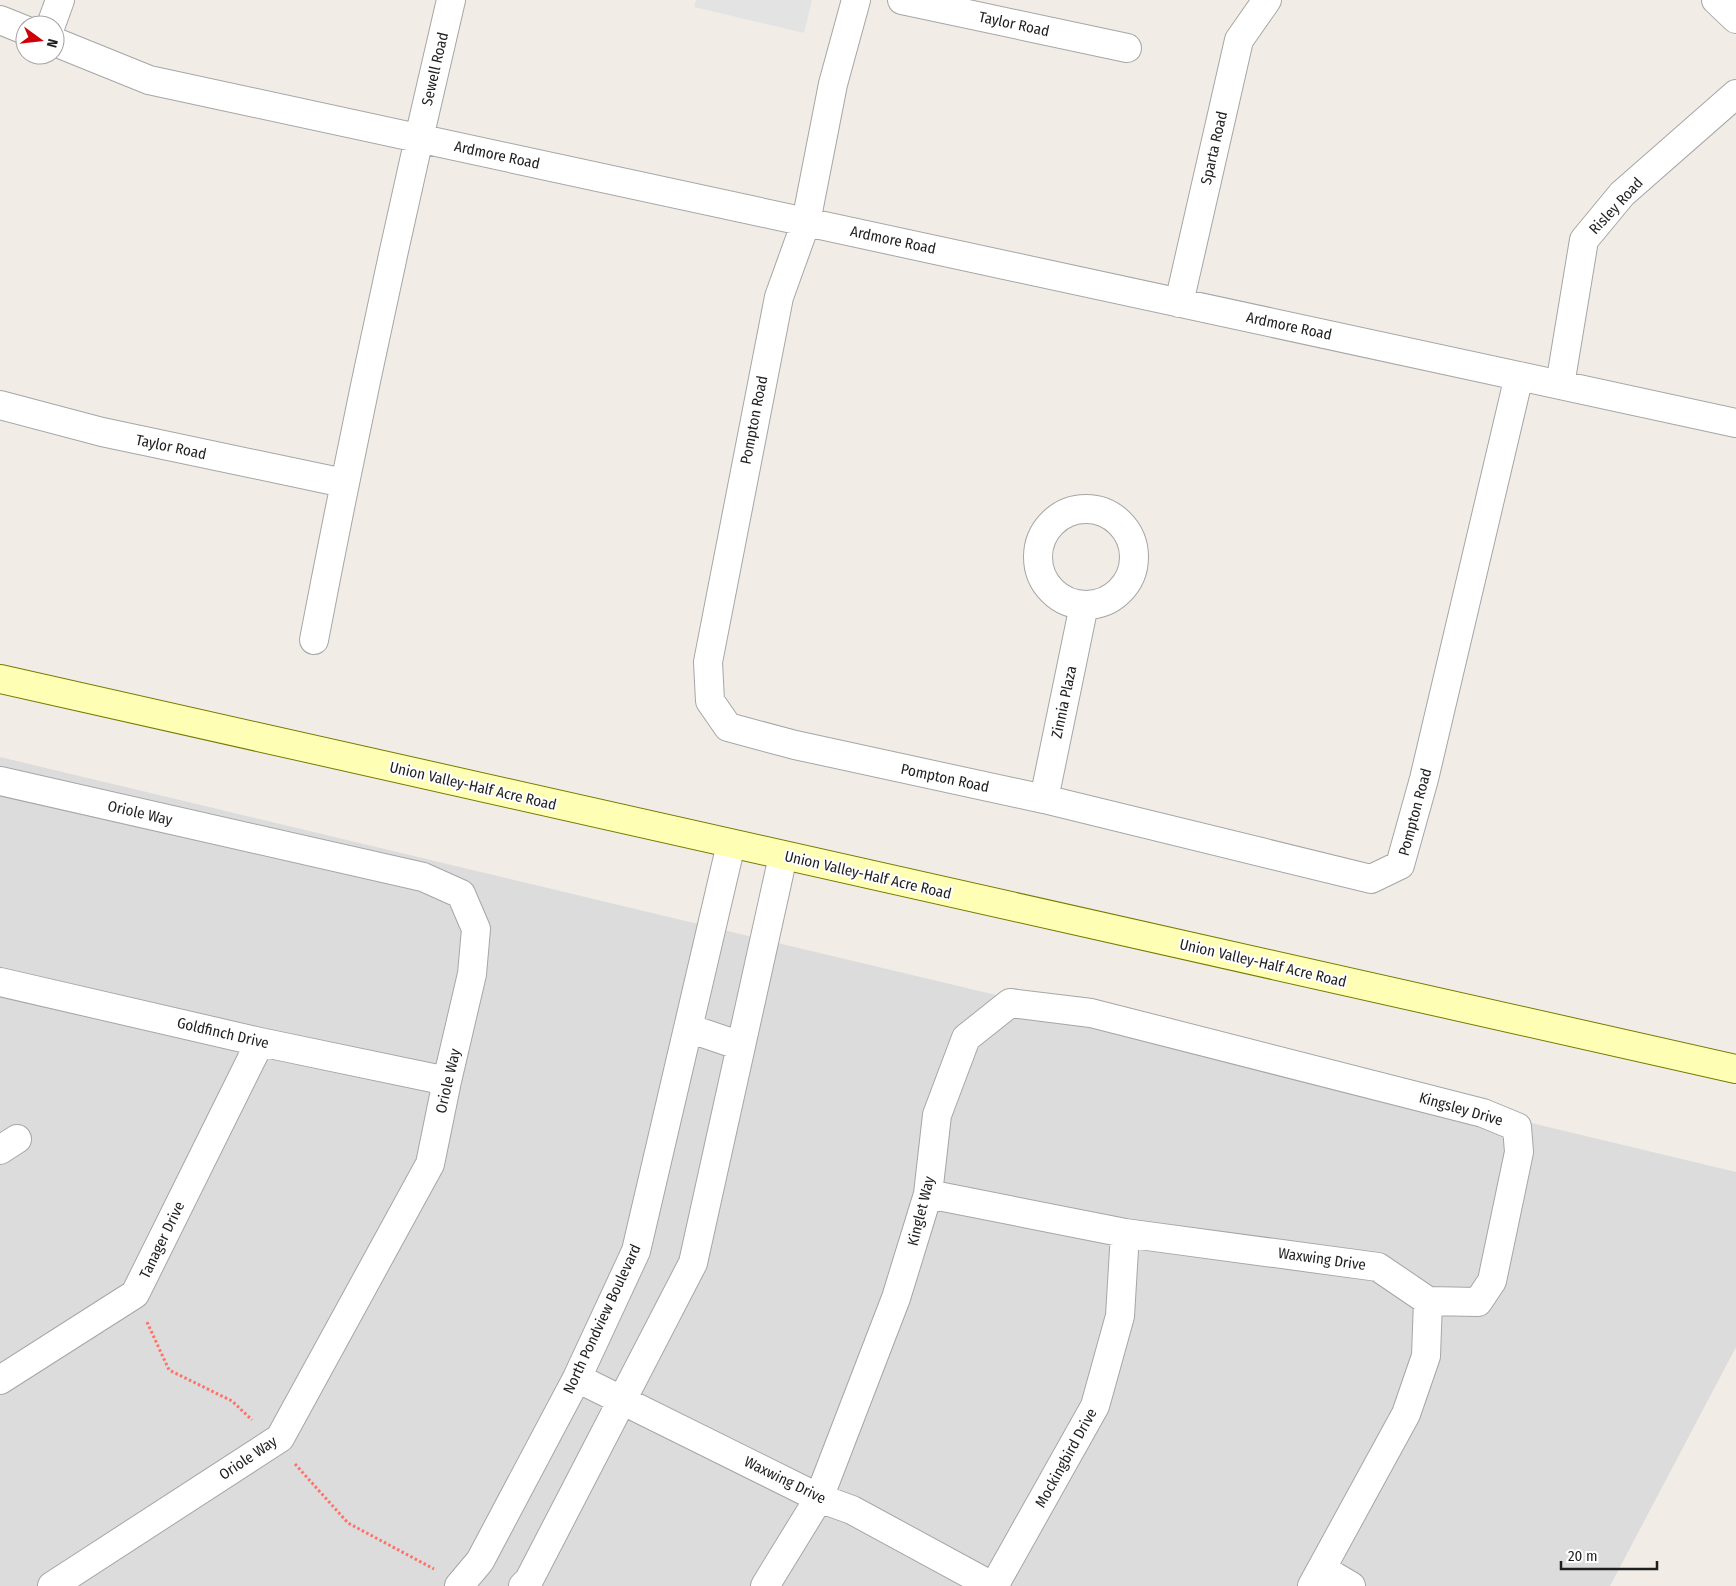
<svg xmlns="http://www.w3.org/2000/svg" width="1736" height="1586" font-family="'Fira Sans Condensed',sans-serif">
<rect width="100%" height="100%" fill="#f1ece5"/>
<path fill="#dddcdc" d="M0 757 1736 1172V1347L1610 1586H0Z"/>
<path fill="#e3e3e3" d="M696 0H812L804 33 694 7Z"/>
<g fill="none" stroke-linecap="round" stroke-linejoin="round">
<defs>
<path id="street" d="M856 0 833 84 806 222 779 297 708 662 710 701 728 727 795 745 1044 799 1371 879 1400 865 1424 779 1519 376
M902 0 1127 48
M1716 0 1736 19
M0 20 25 30
M51 25 60 0
M55 42 149 80 1736 423
M1179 303 1239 40 1267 0
M1560 385 1584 240 1622 194 1736 94
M0 405 102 432 344 483
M1038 557a48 48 0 1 1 96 0a48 48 0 1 1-96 0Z
M314 640C355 426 401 212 451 0
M0 781 423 877 461 894 476 929 472 974 447 1081 430 1164 280 1438 52 1586
M1044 799 1084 605
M0 982 260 1042 447 1081
M688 1028 741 1046
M0 1150 17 1139
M928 1194 1125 1233 1378 1267 1428 1301 1426 1356 1406 1414 1312 1586
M577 1378 819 1498 852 1510 992 1586
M0 1380 135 1294 260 1042
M1322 1569 1351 1586
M459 1586 480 1561 577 1378 636 1251 731 844
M523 1586 529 1580 693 1263 783 856
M765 1586 819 1498 896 1298 928 1194 937 1115 966 1038 1010 1003 1091 1013 1483 1113 1517 1127 1519 1152 1492 1281 1478 1302 1428 1301
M994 1586 1095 1406 1120 1316 1125 1233"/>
<path id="secondary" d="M0 679 1736 1069"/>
</defs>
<use href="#street" stroke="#a6a6a6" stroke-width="30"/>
<use href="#secondary" stroke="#747c00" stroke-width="30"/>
<path stroke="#ff7167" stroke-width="3" stroke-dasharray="2.5 2.5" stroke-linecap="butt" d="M147 1322 169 1370 232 1401 252 1420
M295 1464 348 1523 434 1569"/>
<use href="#street" stroke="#fff" stroke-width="28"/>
<use href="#secondary" stroke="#feffb4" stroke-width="28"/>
</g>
<g text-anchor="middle" stroke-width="4" stroke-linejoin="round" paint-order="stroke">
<g font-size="15" fill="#1f1f1f" stroke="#fff">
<text transform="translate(1014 24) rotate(12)" y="5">Taylor Road</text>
<text transform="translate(435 69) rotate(-77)" y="5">Sewell Road</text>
<text transform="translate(1214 148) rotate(-77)" y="5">Sparta Road</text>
<text transform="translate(497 155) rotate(12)" y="5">Ardmore Road</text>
<text transform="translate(1616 206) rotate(-47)" y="5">Risley Road</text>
<text transform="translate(893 240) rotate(12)" y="5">Ardmore Road</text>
<text transform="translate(1289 326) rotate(12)" y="5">Ardmore Road</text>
<text transform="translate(754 420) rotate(-79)" y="5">Pompton Road</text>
<text transform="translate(171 447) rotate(12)" y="5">Taylor Road</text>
<text transform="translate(1064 702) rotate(-78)" y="5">Zinnia Plaza</text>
<text transform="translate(945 778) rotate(12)" y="5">Pompton Road</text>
<text transform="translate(473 786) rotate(13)" y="5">Union Valley-Half Acre Road</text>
<text transform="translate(1415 812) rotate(-75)" y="5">Pompton Road</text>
<text transform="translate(140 813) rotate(13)" y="5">Oriole Way</text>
<text transform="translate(868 875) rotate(13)" y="5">Union Valley-Half Acre Road</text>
<text transform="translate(1263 963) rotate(13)" y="5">Union Valley-Half Acre Road</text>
<text transform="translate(223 1033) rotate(13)" y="5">Goldfinch Drive</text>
<text transform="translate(448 1081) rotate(-77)" y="5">Oriole Way</text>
<text transform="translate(1461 1109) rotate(16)" y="5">Kingsley Drive</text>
<text transform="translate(921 1211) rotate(-76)" y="5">Kinglet Way</text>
<text transform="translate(162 1240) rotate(-64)" y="5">Tanager Drive</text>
<text transform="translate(1322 1259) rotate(8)" y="5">Waxwing Drive</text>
<text transform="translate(602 1319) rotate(-65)" y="5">North Pondview Boulevard</text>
<text transform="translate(248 1458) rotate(-34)" y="5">Oriole Way</text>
<text transform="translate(1066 1458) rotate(-61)" y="5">Mockingbird Drive</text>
<text transform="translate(785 1480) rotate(26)" y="5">Waxwing Drive</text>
</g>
</g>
<g transform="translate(40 40) rotate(105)"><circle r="24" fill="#ffffff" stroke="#a5a5a5"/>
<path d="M0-4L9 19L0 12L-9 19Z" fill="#ce0008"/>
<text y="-8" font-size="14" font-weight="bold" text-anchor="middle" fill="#1f1f1f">N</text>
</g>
<path d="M1561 1561v8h96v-8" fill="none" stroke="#1f1f1f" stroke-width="2.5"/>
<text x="1568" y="1561" font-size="15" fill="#1f1f1f" stroke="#ffffff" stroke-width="4" paint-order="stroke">20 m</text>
</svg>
